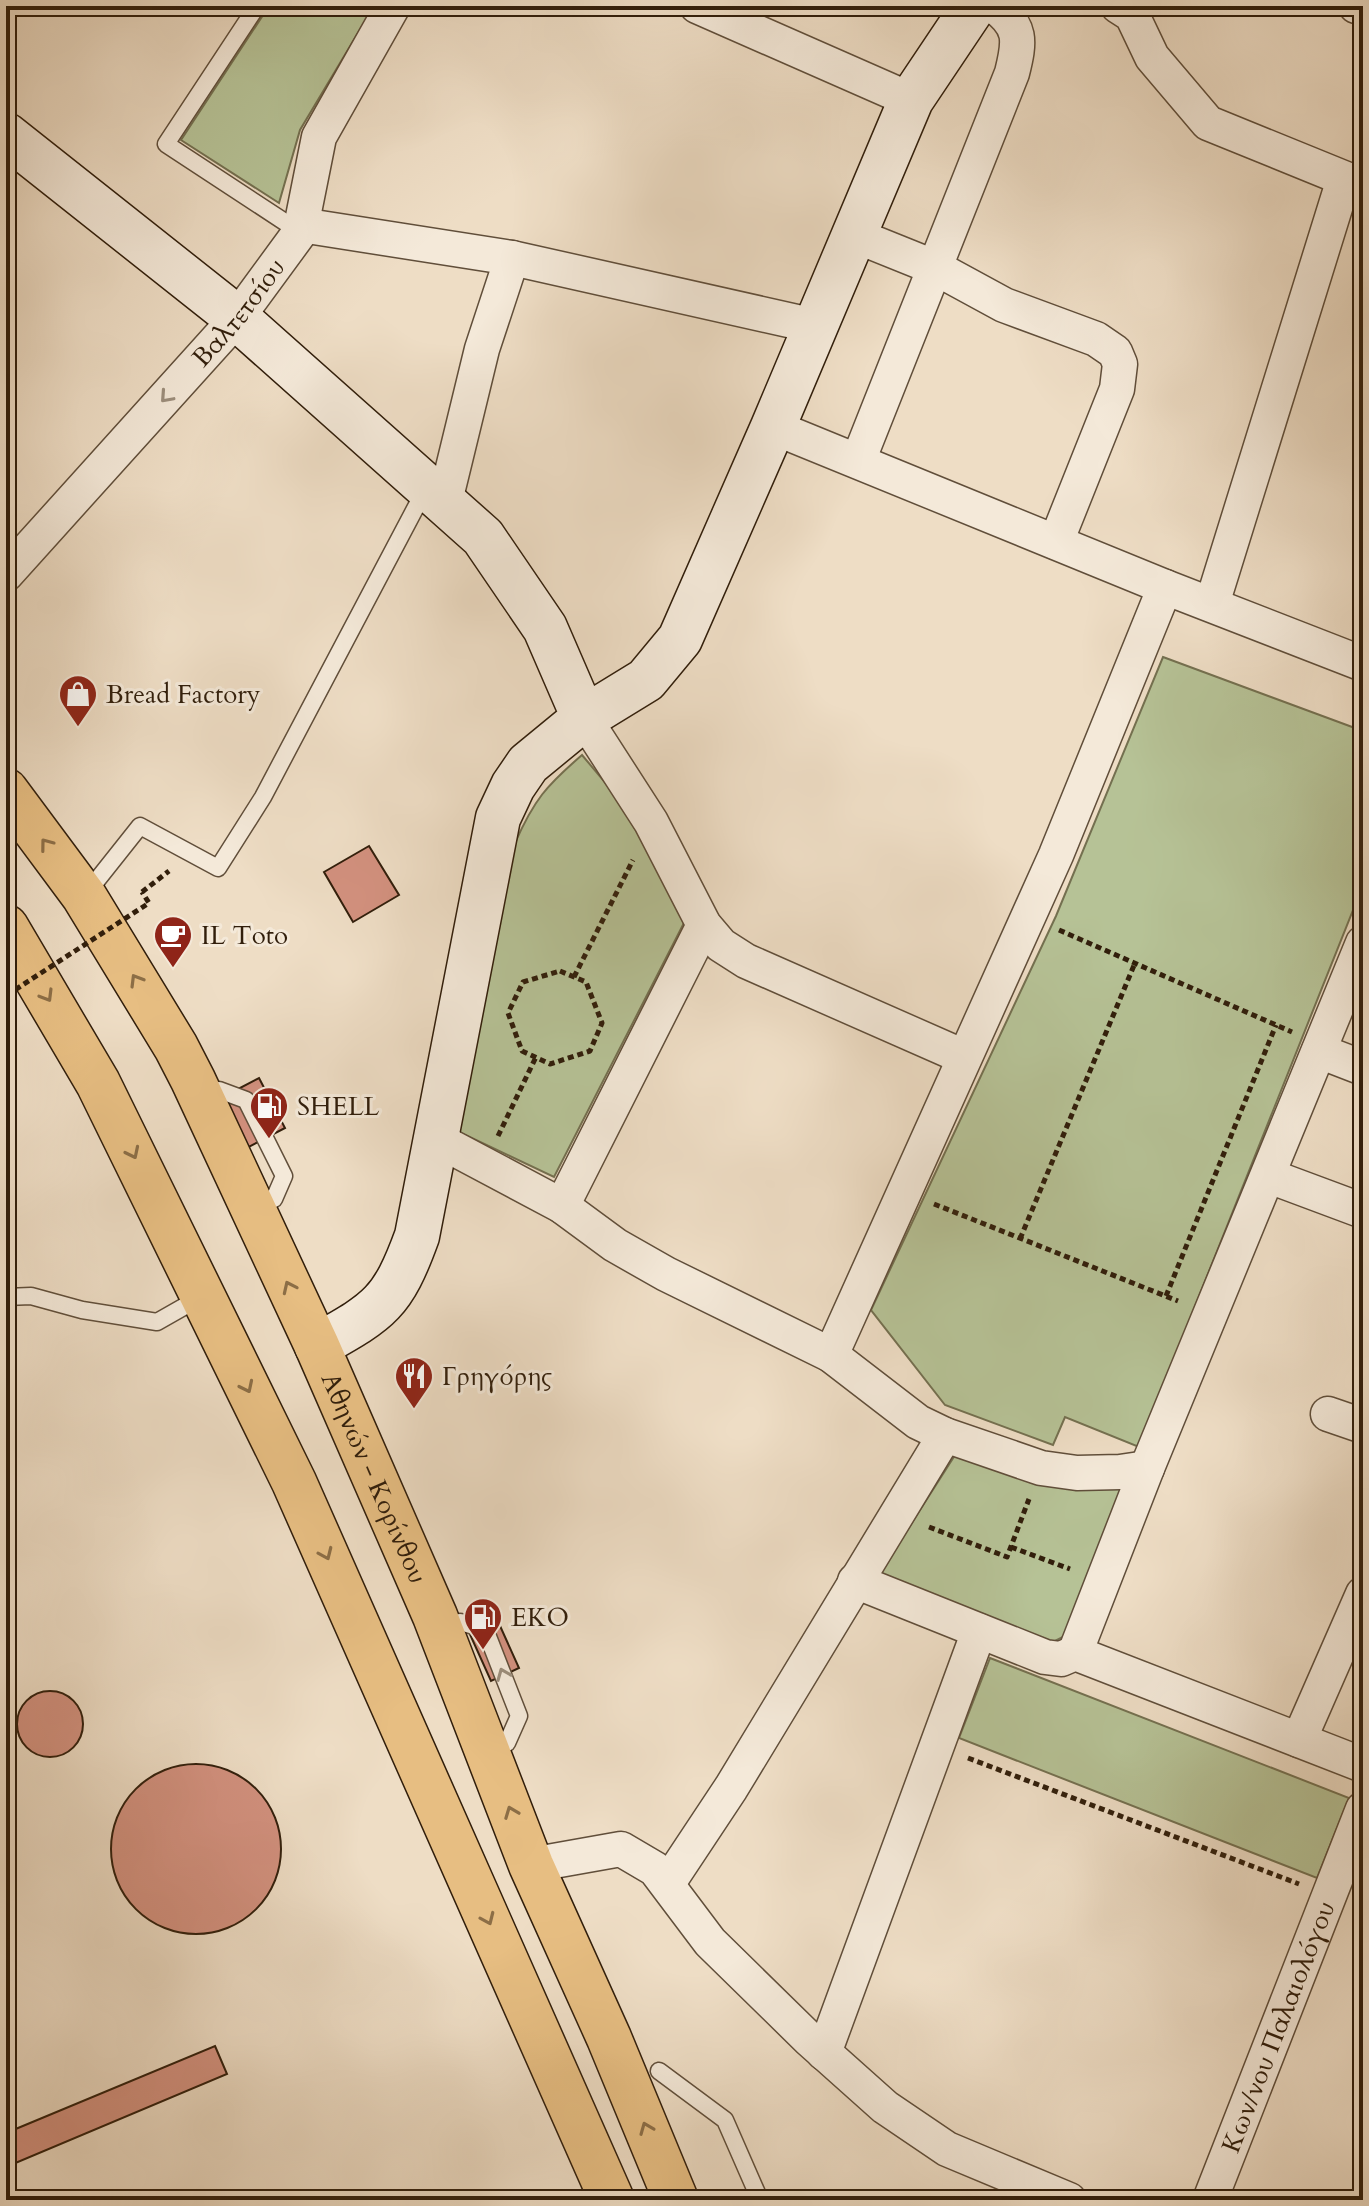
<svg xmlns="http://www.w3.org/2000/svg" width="1369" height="2206" font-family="Cardo,serif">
<rect width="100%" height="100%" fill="#eeddc5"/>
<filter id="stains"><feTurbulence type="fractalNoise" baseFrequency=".0025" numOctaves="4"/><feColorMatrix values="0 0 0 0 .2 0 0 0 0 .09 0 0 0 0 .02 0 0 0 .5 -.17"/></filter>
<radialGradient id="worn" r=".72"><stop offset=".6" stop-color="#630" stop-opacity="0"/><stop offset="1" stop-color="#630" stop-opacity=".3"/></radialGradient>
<path fill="#b6c296" stroke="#747050" stroke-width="2" d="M269 6H360L370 13 300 130 279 203 181 140Z
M1163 657 1363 731V885L1139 1447 1065 1417 1053 1445 945 1405 871 1310 1056 916Z
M582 755 614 793 687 917 554 1177 457 1131 515 843C534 800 546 786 582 755Z
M957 1452 1125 1486 1065 1636 1049 1644 879 1574Z
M990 1658 1349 1798 1317 1878 959 1738Z"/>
<path fill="#d3917f" stroke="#311e0b" stroke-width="2" d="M369 846 399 895 353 922 324 872Z
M259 1078 285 1128 243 1150 217 1100Z
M496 1617 519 1668 491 1681 468 1630Z
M17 1724a33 33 0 1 1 66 0a33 33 0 1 1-66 0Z
M6 1736 11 1746 12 1758 6 1773Z
M111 1849a85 85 0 1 1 170 0a85 85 0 1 1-170 0Z
M215 2046 227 2074 6 2167V2133Z"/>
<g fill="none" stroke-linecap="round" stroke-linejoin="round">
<defs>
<path id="lane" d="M257 6 166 144 300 232
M86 894 140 826 218 868 263 797 426 488
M219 1090 246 1100 284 1176 274 1199
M6 1297 31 1296 82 1310 157 1322 201 1297
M460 1622 485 1629 519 1716 507 1743
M659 2071 725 2120 760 2200"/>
<g id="street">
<path d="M697 6 911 100"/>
<path d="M1118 6 1132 15 1152 57 1208 123 1363 186"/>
<path d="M1356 6 1363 8"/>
<path d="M301 225 512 258 815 326"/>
<path d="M854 235 936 268 1004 305 1096 339 1115 352 1120 364 1117 389 1056 542"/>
<path d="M773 427 1165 587 1363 664"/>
<path d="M858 461 1012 73C1020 41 1022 26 994 6"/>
<path d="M445 501 482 349 512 258"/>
<path id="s1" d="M6 574 237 318 300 232 319 137 393 6"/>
<path d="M1212 604 1344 179"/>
<path d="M584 718 651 822 704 925 721 945 746 961 964 1057"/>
<path d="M1319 1051 1363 1068"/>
<path d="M436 1139 562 1206 615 1245 666 1274 831 1355 918 1422 945 1435 1041 1468 1077 1473 1120 1472 1147 1468"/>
<path d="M1269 1176 1363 1211"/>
<path d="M562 1206 704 925"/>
<path d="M831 1355 1056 855 1165 587"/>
<path d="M1328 1414 1363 1426"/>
<path d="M855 1581 1045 1657 1061 1659 1075 1653 1363 1765"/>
<path d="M1075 1653 1147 1468 1363 943"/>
<path d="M1299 1740 1363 1594"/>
<path d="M531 1865 621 1849 655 1869 710 1942 810 2040 885 2107 947 2149 1069 2200"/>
<path d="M668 1883 731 1788 945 1435"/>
<path d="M824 2053 979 1631"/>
<path id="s2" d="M1210 2200 1363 1809"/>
</g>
<path id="secondary" d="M6 135 237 318 483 537 545 628 584 718
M317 1346C379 1311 392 1305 417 1236L498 818 513 786 528 764 584 718 646 680 680 639 773 427 911 100 974 6"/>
<g id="highway">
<path id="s3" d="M6 791 84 896 176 1047 193 1080 317 1346 435 1616 531 1865 609 2038 676 2200"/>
<path d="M6 927 98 1083 294 1482 612 2200"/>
</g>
</defs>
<use href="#lane" stroke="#604e3a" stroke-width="19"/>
<use href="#street" stroke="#604e3a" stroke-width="37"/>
<use href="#secondary" stroke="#311e0b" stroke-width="47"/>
<use href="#highway" stroke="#311e0b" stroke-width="47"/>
<path stroke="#311e0b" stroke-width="5" stroke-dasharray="6 4" stroke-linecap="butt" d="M142 892 169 871
M1059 930 1292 1032
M560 971 586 982 602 1023 590 1051 550 1064 522 1051 508 1013 523 982Z
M574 977 633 860
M498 1136 536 1057
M934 1204 1178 1301
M1020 1239 1135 963
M1166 1296 1276 1025
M929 1527 1007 1557 1029 1499
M1011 1547 1070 1569
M968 1758 1299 1884"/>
<use href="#lane" stroke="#f4e9d9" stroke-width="16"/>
<use href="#street" stroke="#f4e9d9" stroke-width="34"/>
<use href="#secondary" stroke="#f4e9d9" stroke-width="44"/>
<use href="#highway" stroke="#e7be82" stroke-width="44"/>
<path stroke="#311e0b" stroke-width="5" stroke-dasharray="6 4" stroke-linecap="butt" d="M7 995 149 903 142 892"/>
</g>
<defs><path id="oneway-chevron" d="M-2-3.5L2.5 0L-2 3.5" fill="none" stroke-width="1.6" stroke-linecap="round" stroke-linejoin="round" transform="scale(2)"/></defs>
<g stroke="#9c8e7c">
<use href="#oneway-chevron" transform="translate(166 397) rotate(132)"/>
<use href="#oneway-chevron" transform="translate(503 1674) rotate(-112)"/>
</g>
<g stroke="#8c6e46">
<use href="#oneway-chevron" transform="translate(46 844) rotate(-127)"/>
<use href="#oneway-chevron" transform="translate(136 980) rotate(-121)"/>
<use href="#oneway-chevron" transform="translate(47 996) rotate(59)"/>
<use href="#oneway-chevron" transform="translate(133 1153) rotate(64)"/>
<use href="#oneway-chevron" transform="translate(289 1287) rotate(-115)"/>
<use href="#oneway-chevron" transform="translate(247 1387) rotate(64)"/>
<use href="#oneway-chevron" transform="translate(326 1554) rotate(66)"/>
<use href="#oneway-chevron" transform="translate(511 1812) rotate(-111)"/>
<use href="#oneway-chevron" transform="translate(488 1919) rotate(66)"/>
<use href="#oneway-chevron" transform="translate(646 2128) rotate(-112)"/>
</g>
<defs>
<symbol id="shop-pin" viewBox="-11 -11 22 30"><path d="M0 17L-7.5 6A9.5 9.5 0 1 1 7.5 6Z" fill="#8f2418" stroke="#f4e9d9"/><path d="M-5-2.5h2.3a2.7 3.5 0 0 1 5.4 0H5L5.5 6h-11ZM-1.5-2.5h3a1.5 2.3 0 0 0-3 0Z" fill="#fff"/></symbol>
<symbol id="cafe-pin" viewBox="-11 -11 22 30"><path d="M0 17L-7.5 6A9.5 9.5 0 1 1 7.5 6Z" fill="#8f2418" stroke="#f4e9d9"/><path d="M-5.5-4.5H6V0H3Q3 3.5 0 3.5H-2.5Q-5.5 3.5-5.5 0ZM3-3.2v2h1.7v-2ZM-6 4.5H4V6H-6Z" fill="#fff"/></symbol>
<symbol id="fuel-pin" viewBox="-11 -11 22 30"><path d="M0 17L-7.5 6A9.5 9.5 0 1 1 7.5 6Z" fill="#8f2418" stroke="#f4e9d9"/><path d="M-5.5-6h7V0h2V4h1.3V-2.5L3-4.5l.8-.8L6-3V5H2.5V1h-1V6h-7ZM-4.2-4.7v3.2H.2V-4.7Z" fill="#fff"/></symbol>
<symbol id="restaurant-pin" viewBox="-11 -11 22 30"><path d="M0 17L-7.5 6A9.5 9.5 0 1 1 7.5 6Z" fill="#8f2418" stroke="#f4e9d9"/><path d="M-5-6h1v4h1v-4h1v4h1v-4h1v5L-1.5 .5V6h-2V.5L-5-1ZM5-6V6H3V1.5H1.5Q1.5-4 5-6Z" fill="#fff"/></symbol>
</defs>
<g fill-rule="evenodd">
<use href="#shop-pin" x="56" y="672" width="44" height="60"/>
<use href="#cafe-pin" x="151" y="913" width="44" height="60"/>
<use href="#fuel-pin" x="247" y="1084" width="44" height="60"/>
<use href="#restaurant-pin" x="392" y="1354" width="44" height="60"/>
<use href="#fuel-pin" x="461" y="1595" width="44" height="60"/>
</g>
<g text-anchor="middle" stroke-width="6" stroke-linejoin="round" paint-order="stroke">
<g font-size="26" fill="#311e0b" stroke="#f4e9d9">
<text dy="9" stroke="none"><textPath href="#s1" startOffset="350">Βαλτετσίου</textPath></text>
<text dy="9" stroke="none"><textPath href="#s3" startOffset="782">Αθηνών - Κορίνθου</textPath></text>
<text dy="9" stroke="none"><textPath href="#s2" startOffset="186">Κων/νου Παλαιολόγου</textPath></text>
</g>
<g font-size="26" fill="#311e0b" stroke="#f4e9d9" text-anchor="start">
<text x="106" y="703">Bread Factory</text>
<text x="201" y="944">IL Toto</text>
<text x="297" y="1115">SHELL</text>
<text x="442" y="1385">Γρηγόρης</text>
<text x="511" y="1626">EKO</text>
</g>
</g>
<rect width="1369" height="2206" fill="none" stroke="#eeddc5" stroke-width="32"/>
<rect x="8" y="8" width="1353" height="2190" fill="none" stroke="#311e0b" stroke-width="4"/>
<rect x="16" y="16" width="1337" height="2174" fill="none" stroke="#311e0b" stroke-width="2"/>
<rect width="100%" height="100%" filter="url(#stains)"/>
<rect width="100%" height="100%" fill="url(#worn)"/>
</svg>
